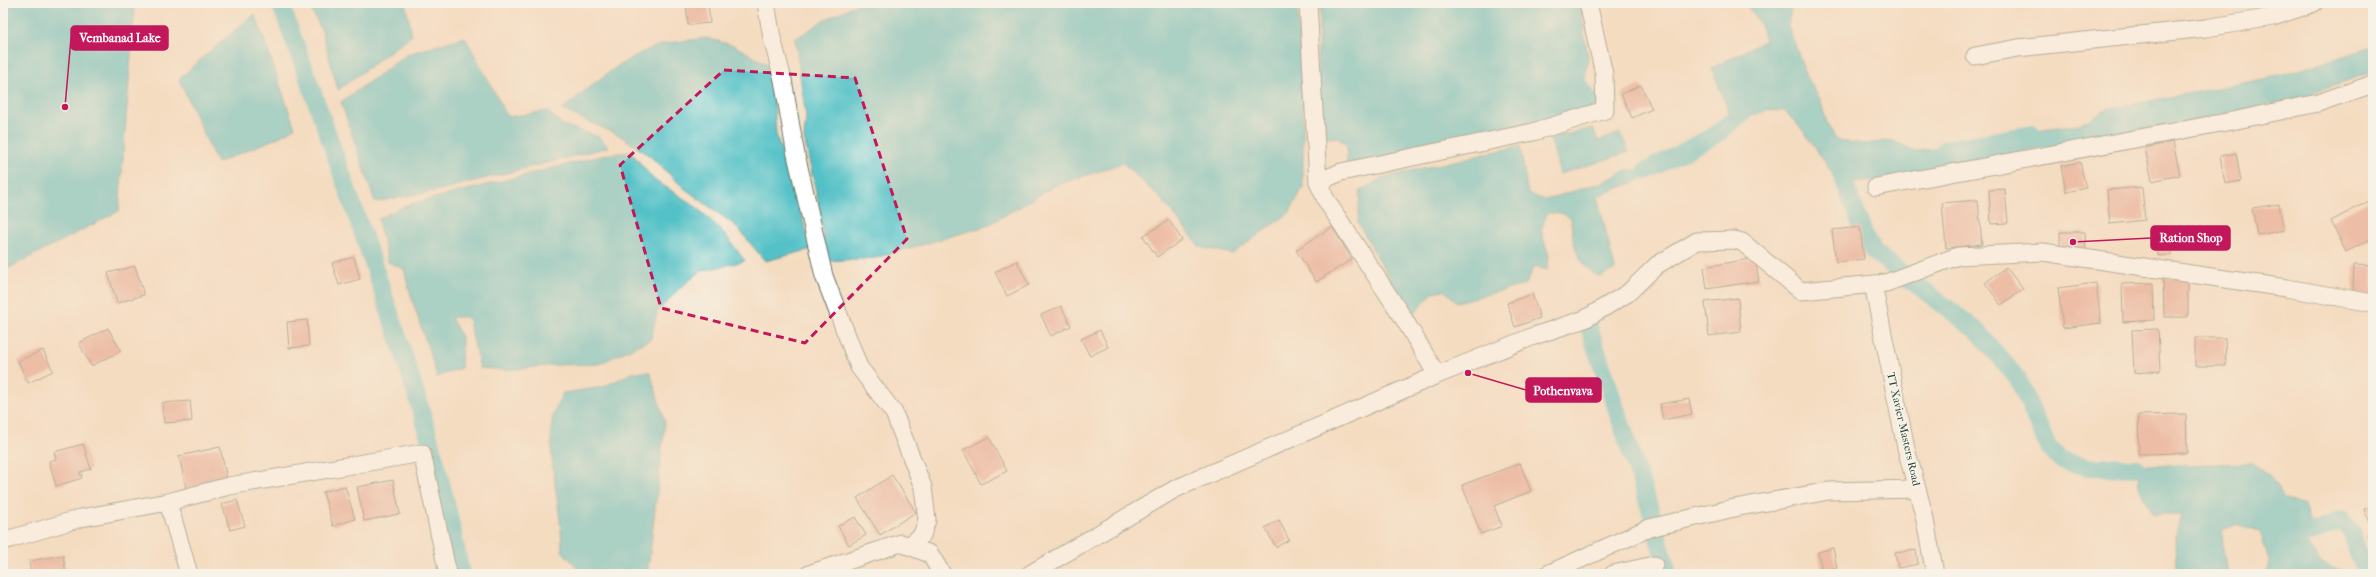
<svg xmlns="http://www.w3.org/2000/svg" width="2376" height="577" font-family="'IM FELL French Canon',serif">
<rect width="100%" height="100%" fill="#f7f3e8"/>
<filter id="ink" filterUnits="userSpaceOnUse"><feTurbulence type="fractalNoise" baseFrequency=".025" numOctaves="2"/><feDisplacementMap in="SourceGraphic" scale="8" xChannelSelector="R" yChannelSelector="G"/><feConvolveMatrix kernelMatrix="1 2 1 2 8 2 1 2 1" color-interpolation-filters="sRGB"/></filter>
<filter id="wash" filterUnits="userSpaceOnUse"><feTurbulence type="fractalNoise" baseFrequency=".012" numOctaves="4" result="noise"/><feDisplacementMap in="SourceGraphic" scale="16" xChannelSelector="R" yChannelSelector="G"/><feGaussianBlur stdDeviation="0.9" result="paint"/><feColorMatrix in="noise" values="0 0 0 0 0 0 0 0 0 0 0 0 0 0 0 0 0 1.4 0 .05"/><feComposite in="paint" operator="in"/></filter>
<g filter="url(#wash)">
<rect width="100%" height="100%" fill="#f4dcc1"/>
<path fill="#53c1c7" stroke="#397f7e" d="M3 3H135L119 211 3 271Z
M308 3H405L412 35 338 90 322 31Z
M860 3H1297L1303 113V188L1289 213 1232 254 1200 247 1163 201 1123 163 1054 186 987 226 875 258 827 261 818 200 804 138 806 117 795 39 824 20Z
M1320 3H1580L1588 58 1585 80 1601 101 1596 107 1548 120 1464 133 1415 150 1347 167V146L1338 137 1319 139 1317 79Z
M1743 3H1792L1788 26 1807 77 1820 99 1827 123 1837 141 1866 144 1891 140 1916 151 1988 143 2042 129 2080 124 2108 109 2279 76 2373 47V72L2331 86 2306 98 1877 180 1839 183 1805 133 1785 111 1758 110 1731 119 1712 68 1766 40 1756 16Z
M255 14 295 128 277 138 217 163 179 79 209 52Z
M465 37 508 117 547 111 563 125 599 137 609 147 439 190 375 202 341 102 408 54Z
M707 38 735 46 772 67 776 134 812 249 765 261 736 226 684 188 650 156 619 135 562 110C591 85 626 55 664 44 678 41 693 40 707 38Z
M1593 128 1598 141 1620 133 1629 152 1560 174 1550 138Z
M1520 146 1528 194 1545 200 1603 182 1628 170 1646 171 1638 181 1597 196 1615 269 1600 277C1577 265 1572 243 1571 218L1561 213H1547L1541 231 1549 256 1547 270 1535 266 1525 285 1457 302 1444 290 1433 292 1413 315 1394 286 1358 223 1360 191 1384 177Z
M631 152 653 179 694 205 723 232 745 261 701 271 679 289 657 312 651 339 599 364 556 365 507 370 480 368 468 317H451L462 339 461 368 437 377C427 340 412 306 404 269L388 262 378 219 407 205 609 154Z
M634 372H650L665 422 648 570 631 574 581 572 562 551C562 508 546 459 553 416 555 408 560 400 563 393L603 387Z
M2252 463 2270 476 2284 499 2304 505 2310 524 2306 540 2319 561 2345 574H2266L2269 561 2260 532 2235 525 2221 530 2228 574 2177 573 2176 535 2181 514H2153C2142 497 2136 485 2142 466Z"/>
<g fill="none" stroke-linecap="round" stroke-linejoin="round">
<path stroke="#53c1c7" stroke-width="18" d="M280 3C312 87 341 172 371 257 406 360 442 466 461 574
M1945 149 2032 134
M1839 168 1865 236 1873 251 1977 331 2018 379 2049 449 2061 460 2087 467 2136 468
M1646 171 1717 134 1747 109 1760 104
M1587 322 1651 512 1668 574
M2286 542 2343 520 2352 534 2366 574"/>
</g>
<g id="blocks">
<path fill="#e49886" d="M686 3H708L710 23 688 25Z
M1641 85 1652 109 1632 118 1621 94Z
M2173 142 2180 175 2152 181 2145 148Z
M2236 153 2241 181 2225 184 2220 156Z
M2080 162 2086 188 2066 192 2061 166Z
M2142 187 2145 220 2110 224 2107 190Z
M2005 189 2008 223 1991 224 1989 190Z
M2373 199V238L2346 252 2331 221Z
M1978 200 1982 244 1946 248 1942 203Z
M2279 204 2284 230 2257 235 2252 208Z
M1169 220 1182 240 1157 257 1143 236Z
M1332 227 1352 259 1316 282 1296 250Z
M1860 227 1864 259 1836 262 1832 230Z
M2170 231 2172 255 2158 256 2155 232Z
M2060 232H2085L2086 253H2060Z
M354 257 360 279 339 285 332 263Z
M1755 258 1759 281 1707 289 1704 267Z
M1017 261 1029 285 1007 296 995 272Z
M2354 265 2373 266V296L2353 294Z
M135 266 144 295 117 303 108 273Z
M2006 267 2023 289 2001 305 1985 283Z
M2163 278H2188V317H2164Z
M2096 283 2101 323 2063 328 2058 288Z
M2153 283 2154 320 2123 322 2122 284Z
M1532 294 1540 318 1515 327 1507 303Z
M1738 298 1741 332 1709 336 1705 302Z
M1061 306 1071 326 1051 336 1041 315Z
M307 320 309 346 289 348 287 322Z
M108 328 121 351 91 366 79 343Z
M2158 329 2160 371 2134 373 2132 330Z
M1100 330 1108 347 1090 356 1081 339Z
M2195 338H2225L2226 366H2195Z
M43 350 53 371 28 383 18 361Z
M1689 399 1692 414 1663 420 1660 404Z
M190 401 192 421 164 423 162 403Z
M2186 414 2187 453 2139 454 2138 415Z
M989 437 1007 471 981 484 963 450Z
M83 444 91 469 80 472 82 478 56 486 49 461 56 459 54 452Z
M220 447 227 479 186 488 179 456Z
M1520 463 1531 491 1494 506 1502 526 1481 534 1462 485Z
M892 475 916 512 880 535 857 498Z
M393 480 400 514 364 521 357 487Z
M345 486 355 519 333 526 323 492Z
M237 500 245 526 230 530 222 504Z
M2373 506V526L2371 527 2364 509Z
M855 517 866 535 849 545 838 526Z
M1279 520 1289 540 1276 547 1265 528Z
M2373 532V551L2367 534Z
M1833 548 1837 568 1822 571 1818 552Z
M1916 550 1918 564 1898 568 1895 553Z
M63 555 66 574H31L29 561Z"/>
</g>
</g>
<g filter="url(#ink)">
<use href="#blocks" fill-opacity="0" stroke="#6a7565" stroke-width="1"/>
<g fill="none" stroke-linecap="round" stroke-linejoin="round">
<defs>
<path id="minor" d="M766 3 772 38 783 80 795 150 824 276 859 367 894 413 923 487 927 520 922 535 909 546
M1308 3 1318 182 1326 200 1404 319 1437 375
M1975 56 2018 48 2206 28 2273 17 2314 3
M1318 182 1341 172 1533 132 1605 110 1604 74 1588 3
M1876 187 2237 120 2318 103 2373 84
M1873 284 1906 448 1924 515 1935 574
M168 502 189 574
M3 541 81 518 168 502 229 486 422 453 448 574
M809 574 901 543 930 554 942 574
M1030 574 1175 489 1437 375 1534 336 1585 319 1628 293 1657 265 1697 241 1734 240 1742 242 1801 291 1886 283 1958 256 2043 252 2286 288 2373 303
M1548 574 1649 528 1734 508 1829 491 1917 489
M1613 574 1654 565"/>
</defs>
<use href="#minor" stroke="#6a7565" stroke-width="19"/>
<use href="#minor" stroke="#fff" stroke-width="17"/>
</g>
</g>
<path d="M0 0H2376V577H0ZM724 70 855 78 907 239 805 343 661 308 620 165Z" fill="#f4dcc1" fill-opacity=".55" fill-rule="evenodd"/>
<path fill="none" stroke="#c2185b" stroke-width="3" stroke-dasharray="8 5" stroke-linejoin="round" d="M724 70 855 78 907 239 805 343 661 308 620 165Z"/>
<g text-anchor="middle" stroke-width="3.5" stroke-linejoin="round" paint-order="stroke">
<g font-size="11" fill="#1f3d34" stroke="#f7f3e8">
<text transform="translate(1904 429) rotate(77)" y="4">TT Xavier Masters Road</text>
</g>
</g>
<path fill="none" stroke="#c2185b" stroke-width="1.5" d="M65 107L71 38M2073 242L2151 238M1468 373L1526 390"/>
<g fill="#c2185b" stroke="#f7f3e8" stroke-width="1.5">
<circle cx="65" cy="107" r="4"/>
<circle cx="2073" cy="242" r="4"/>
<circle cx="1468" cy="373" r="4"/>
</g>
<g fill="#c2185b" stroke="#c2185b" stroke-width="1.5">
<rect x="71" y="26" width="97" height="24" rx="4"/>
<rect x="2151" y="226" width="79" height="24" rx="4"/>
<rect x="1526" y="378" width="75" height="24" rx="4"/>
</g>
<g font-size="12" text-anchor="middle" font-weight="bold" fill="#fff">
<text x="120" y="42">Vembanad Lake</text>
<text x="2191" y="242">Ration Shop</text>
<text x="1563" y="395">Pothenvava</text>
</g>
<rect width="2376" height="577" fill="none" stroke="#f7f3e8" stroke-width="16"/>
</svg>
